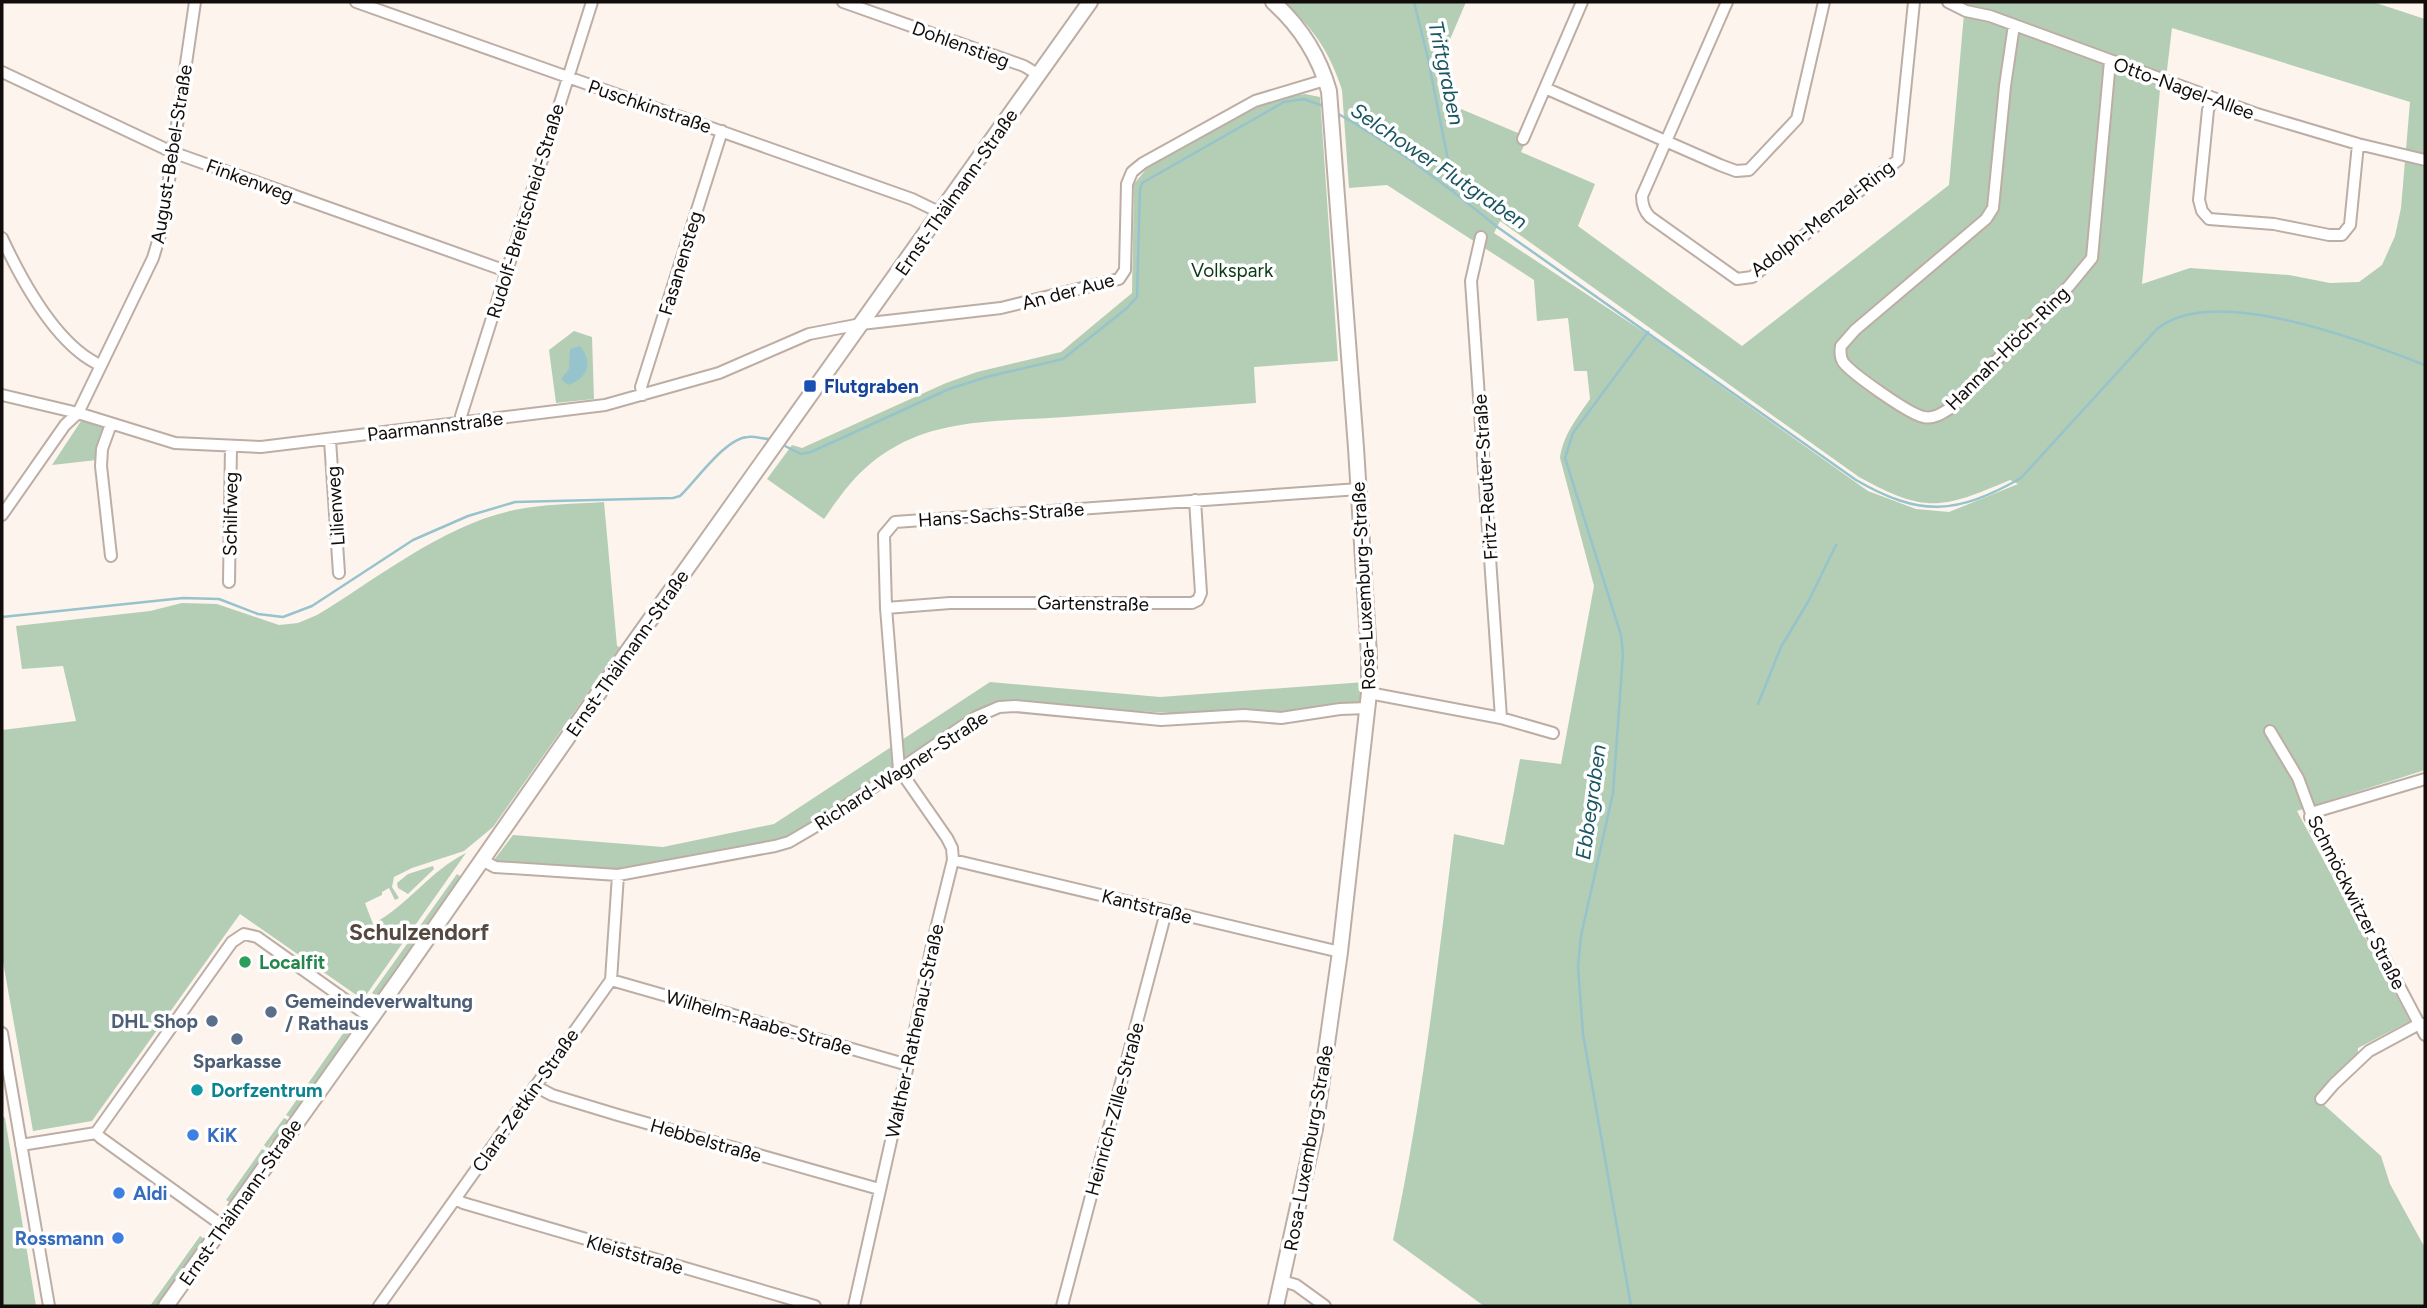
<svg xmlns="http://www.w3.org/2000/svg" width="2427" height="1308" font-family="Figtree,sans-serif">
<rect width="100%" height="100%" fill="#fdf4ee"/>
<path fill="#b3ceb5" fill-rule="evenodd" d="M1284 2H1466L1436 72 1442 101 1518 133 1527 139 1521 152 1595 184 1578 226 1742 346 1949 185 1965 2H2373L2425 19V770L2297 811 2410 1021 2358 1048 2357 1067 2322 1103 2381 1156 2390 1184 2425 1248V1306H1484L1393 1240C1422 1106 1437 970 1454 834L1504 845 1520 759 1561 764 1594 586 1560 458C1563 435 1577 418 1590 399L1587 371H1574L1568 318 1537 321 1534 280 1387 185 1349 188 1342 90C1330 52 1313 28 1284 2ZM2172 28 2410 102 2401 208 2395 236 2382 265 2359 282 2330 283 2289 275 2190 268 2142 284 2160 90 2167 70ZM1500 221 1859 477C1926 514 1942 509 2010 480L2018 484 1949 512 1916 509 1868 491 1653 338 1494 233Z
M1305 94 1320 97 1338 361 1254 367 1256 403C1192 408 1129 412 1065 417 1010 421 948 418 898 445 862 465 847 486 824 519L767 479 792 445 802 448 946 383 977 372 1061 352 1132 293 1134 184 1148 167C1193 142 1255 99 1305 94Z
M574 331 592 337 594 399 556 403 549 350Z
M81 421 104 425 97 460 52 465Z
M604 502 617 646 620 647 493 827 464 851 412 868 394 877 392 887 399 898 395 900 389 888 382 892V895L365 903 373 924C408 905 430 871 466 853L364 998 362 999 240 914 92 1121 33 1131 2 956V730L76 721 63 666 22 669 16 626 150 611 182 603 217 604 279 625 298 623 317 615C378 578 443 525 514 510 544 504 574 504 604 502Z
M990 682 1160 697 1365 682 1362 699 1356 704 1293 714H1186L1002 703 807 828 789 837 766 844 618 871 497 862 494 860 513 835 663 847 774 824Z
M433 866 434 869 408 894 398 888 397 883 408 874Z
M457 874 463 878 379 998 372 993Z
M349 1025 355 1029 352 1037 293 1119 286 1115Z
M2 1115 5 1118 36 1306H2Z
M284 1118 291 1122 276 1143 272 1141 267 1148 264 1145Z
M262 1149 269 1153 233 1204 226 1200Z
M200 1236 206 1240 160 1306H150Z"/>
<path fill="#97c3cc" d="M580 346C594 363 587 379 568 385L561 379 569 369 570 349Z"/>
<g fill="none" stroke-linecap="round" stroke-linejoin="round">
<path stroke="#97c3cc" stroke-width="2.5" d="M1414 2 1427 54 1454 190
M1335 112C1392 144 1445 184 1496 226L1856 480C1920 517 1956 515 2021 478L2157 329C2214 282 2364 342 2425 365
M783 445 801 454 811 452 949 389 990 376 1063 359 1127 308 1137 297 1140 190 1142 183 1284 102 1304 99 1326 107
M2 617 183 598 219 599 258 614 283 617 312 606 413 540 468 516 515 502 673 498 680 496C696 481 725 438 748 437 755 436 763 439 770 439
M1758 704 1781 647 1808 602 1836 545
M1631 1306 1583 1034 1578 967 1581 936 1613 793 1623 654 1621 635 1565 458 1573 433 1648 332"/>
<defs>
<path id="minor" d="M356 2 912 199 941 213
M843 2 1024 66 1039 75
M1727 2 1642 196C1642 205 1644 211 1650 217L1737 279 1752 277 1898 160 1914 2
M1948 2 1966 11 1990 16 2257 114 2358 144 2425 160
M2014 25 2005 86 1993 208 1986 219 1855 330 1841 346C1840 352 1840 357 1843 362 1851 373 1910 415 1924 417 1933 419 1941 414 1949 409L2069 286 2092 258 2110 61
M2 72 172 152 506 271
M1545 88 1720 165 1736 171 1749 170 1797 119 1824 2
M2213 98 2208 110 2199 200 2202 211 2209 219 2274 224 2329 235H2342L2350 225 2358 144
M1523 139 1582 2
M1481 237 1471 281 1501 718
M2 238C22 281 56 345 100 365
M2 395 78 413 175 443 261 447 605 405 719 373 809 334 861 324 1001 308 1119 279 1125 270 1127 184 1132 172 1143 163 1255 101 1325 80
M643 395 641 387 722 131
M462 422 461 416 592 2
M111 424 102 449 101 466 111 556
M330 440 339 573
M2 515 65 425 78 413 153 258 162 228 195 2
M229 582 231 446
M886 608 950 603H1192L1198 600 1201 593 1195 500
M1369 693 1501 718 1553 733
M2270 731 2298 778 2311 813 2310 817 2425 1035
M899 769 886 608 884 535 895 522 1359 489
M2311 813 2425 779
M482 860 495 867 618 875 775 846 789 842 818 825 976 717 999 707 1015 706 1161 720 1244 715 1281 718 1340 709 1367 708
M953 860 1340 952
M611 980 908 1065
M2 1033 49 1306
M535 1086 552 1095 618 1115 879 1189
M2321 1099 2334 1084 2369 1051 2419 1024H2425
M96 1133 232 942 244 934 257 937 371 1018
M21 1145 96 1133 101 1138 223 1226
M456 1199 463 1203 815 1306
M1282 1281 1296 1285 1325 1306
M379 1306 611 980 618 875
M854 1306 908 1065 932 945 953 860 952 848 947 838 899 769
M1062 1306 1166 912"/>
<path id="tertiary" d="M1273 2C1300 26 1319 56 1329 91L1356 448 1369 655V693L1340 952 1315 1129 1276 1306
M166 1306 402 975 623 658 1090 2"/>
</defs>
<use href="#minor" stroke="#bdaea5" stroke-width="14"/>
<use href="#tertiary" stroke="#bdaea5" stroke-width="18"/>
<use href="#minor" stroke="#fff" stroke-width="10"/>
<use href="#tertiary" stroke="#fff" stroke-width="14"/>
</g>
<rect fill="#1a4fb4" stroke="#fff" stroke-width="2.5" x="803" y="379" width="14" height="14" rx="3.5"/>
<circle fill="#2e9e5b" stroke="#fff" stroke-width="2.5" cx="245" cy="962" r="7"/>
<g fill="#5c6f8a" stroke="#fff" stroke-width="2.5">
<circle cx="271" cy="1012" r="7"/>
<circle cx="212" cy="1021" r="7"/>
<circle cx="237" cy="1039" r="7"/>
</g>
<circle fill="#0f9aa8" stroke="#fff" stroke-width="2.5" cx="197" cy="1090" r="7"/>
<g fill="#3f7fe0" stroke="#fff" stroke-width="2.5">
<circle cx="193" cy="1135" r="7"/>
<circle cx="119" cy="1193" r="7"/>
<circle cx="118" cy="1238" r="7"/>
</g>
<g text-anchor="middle" stroke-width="7" stroke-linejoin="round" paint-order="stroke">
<g font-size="19" fill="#120d0a" stroke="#fff">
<text transform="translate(961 44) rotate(20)" y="7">Dohlenstieg</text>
<text transform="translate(2184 88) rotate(20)" y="7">Otto-Nagel-Allee</text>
<text transform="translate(650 106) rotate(19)" y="7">Puschkinstraße</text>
<text transform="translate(171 154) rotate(-81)" y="7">August-Bebel-Straße</text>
<text transform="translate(250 180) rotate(20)" y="7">Finkenweg</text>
<text transform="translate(956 192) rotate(-55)" y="7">Ernst-Thälmann-Straße</text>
<text transform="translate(525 211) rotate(-73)" y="7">Rudolf-Breitscheid-Straße</text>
<text transform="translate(1822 218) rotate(-38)" y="7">Adolph-Menzel-Ring</text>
<text transform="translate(680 263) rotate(-73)" y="7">Fasanensteg</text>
<text transform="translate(1068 291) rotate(-15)" y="7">An der Aue</text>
<text transform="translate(2007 348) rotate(-45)" y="7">Hannah-Höch-Ring</text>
<text transform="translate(435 426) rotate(-7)" y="7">Paarmannstraße</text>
<text transform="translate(1485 477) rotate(-94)" y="7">Fritz-Reuter-Straße</text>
<text transform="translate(335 506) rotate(-94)" y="7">Lilienweg</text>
<text transform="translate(230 514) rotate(-89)" y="7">Schilfweg</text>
<text transform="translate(1001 514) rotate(-4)" y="7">Hans-Sachs-Straße</text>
<text transform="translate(1363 586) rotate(-93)" y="7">Rosa-Luxemburg-Straße</text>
<text transform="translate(1093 603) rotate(1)" y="7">Gartenstraße</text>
<text transform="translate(627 653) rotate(-55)" y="7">Ernst-Thälmann-Straße</text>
<text transform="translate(901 770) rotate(-33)" y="7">Richard-Wagner-Straße</text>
<text transform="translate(2357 902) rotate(63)" y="7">Schmöckwitzer Straße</text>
<text transform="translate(1147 906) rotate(14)" y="7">Kantstraße</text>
<text transform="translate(759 1022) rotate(16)" y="7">Wilhelm-Raabe-Straße</text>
<text transform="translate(914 1031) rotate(-78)" y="7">Walther-Rathenau-Straße</text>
<text transform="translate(525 1100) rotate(-55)" y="7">Clara-Zetkin-Straße</text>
<text transform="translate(1114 1109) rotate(-75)" y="7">Heinrich-Zille-Straße</text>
<text transform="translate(706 1140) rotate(16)" y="7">Hebbelstraße</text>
<text transform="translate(1308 1148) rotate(-80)" y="7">Rosa-Luxemburg-Straße</text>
<text transform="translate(240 1202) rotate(-55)" y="7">Ernst-Thälmann-Straße</text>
<text transform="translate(635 1254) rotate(16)" y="7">Kleiststraße</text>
</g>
<g font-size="19" fill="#0b3815" stroke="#fff">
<text x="1232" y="277">Volkspark</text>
</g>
<g font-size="19" font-weight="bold" fill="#164399" stroke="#fff" text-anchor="start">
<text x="824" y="393">Flutgraben</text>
</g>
<g font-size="19" font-weight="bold" fill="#27864d" stroke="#fff" text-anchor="start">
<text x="259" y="969">Localfit</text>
</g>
<g font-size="19" font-weight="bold" fill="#4e5e75" stroke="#fff" text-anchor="start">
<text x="285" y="1008">Gemeindeverwaltung<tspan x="285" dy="22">/ Rathaus</tspan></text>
<text x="198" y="1028" text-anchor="end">DHL Shop</text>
<text x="237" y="1068" text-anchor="middle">Sparkasse</text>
</g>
<g font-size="19" font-weight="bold" fill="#0d838f" stroke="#fff" text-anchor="start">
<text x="211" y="1097">Dorfzentrum</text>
</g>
<g font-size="19" font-weight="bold" fill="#366cbe" stroke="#fff" text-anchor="start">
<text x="207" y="1142">KiK</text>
<text x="133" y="1200">Aldi</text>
<text x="104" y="1245" text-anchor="end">Rossmann</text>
</g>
<g font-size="21" font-style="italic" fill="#1a5661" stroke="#fff">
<text transform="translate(1446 73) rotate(78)" y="7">Triftgraben</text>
<text transform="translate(1439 166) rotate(34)" y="7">Selchower Flutgraben</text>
<text transform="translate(1591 802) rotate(-82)" y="7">Ebbegraben</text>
</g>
<g font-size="23" font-weight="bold" fill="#554841" stroke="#fff">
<text x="419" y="940">Schulzendorf</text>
</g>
</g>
<rect width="2427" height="1308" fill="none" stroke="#120d0a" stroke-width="7"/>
</svg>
